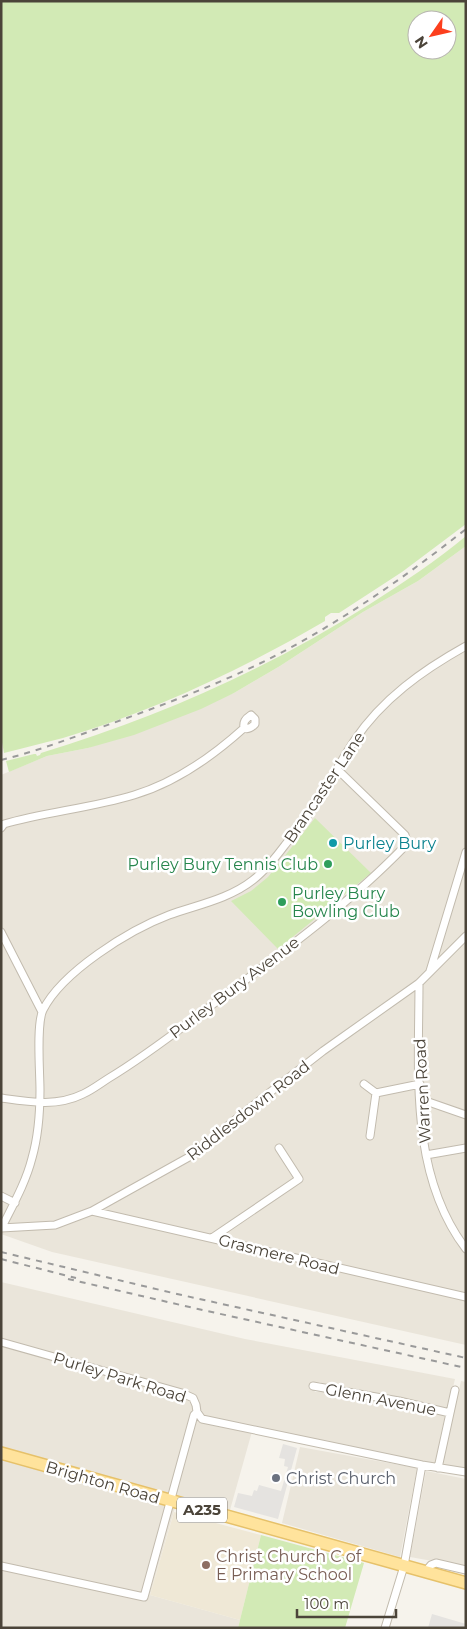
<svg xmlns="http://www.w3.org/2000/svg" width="467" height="1629" font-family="Montserrat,sans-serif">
<rect width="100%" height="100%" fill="#f6f3ec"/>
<path fill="#eae5da" d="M466 546V1345L52 1252 1 1234V775L47 756 88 748 234 693 280 666 363 612 418 581Z
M1 1282 245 1339 455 1379 448 1409 324 1385 320 1382H315L312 1386 315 1392H324L409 1406 445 1415 435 1464 253 1428 230 1510 178 1497 150 1595 240 1620 238 1628H1Z
M461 1381 466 1382V1469L442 1465Z
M300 1447 417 1468 400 1557 282 1523Z
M426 1471 466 1479V1567L410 1557Z"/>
<path fill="#efe8d6" d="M174 1512 261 1535 240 1620 150 1595Z"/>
<path fill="#d2eab5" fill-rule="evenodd" d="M1 1H466V524L402 572 339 613H331L325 617V621C243 669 154 711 63 738 43 743 24 748 4 753L1 737ZM417 20H447V50H417Z
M466 536V546L418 581 363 612 280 666 234 693 201 709 134 735 88 748 47 756 9 772 6 761 34 754H36L37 756 40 755 41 753C157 718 268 669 370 604 403 583 436 561 466 536Z
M315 818 371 873 278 949 231 901 251 891 268 877Z
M261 1535 364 1563 345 1628H238Z"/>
<path fill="#e5e3e0" d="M283 1444 297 1448 278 1519 234 1507 238 1493 252 1496 254 1490 257 1491 259 1485 281 1491 288 1467 284 1466 285 1459 279 1458Z
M432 1614 466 1624V1628H428Z"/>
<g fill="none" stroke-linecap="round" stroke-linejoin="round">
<defs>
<path id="street" d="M1 828 4 824C46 812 91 808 134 795 174 783 213 756 244 728 248 730 252 727 255 724V719L251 715C245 719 243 722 244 728
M1 932 42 1012
M430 971 466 852
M419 983C419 1072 409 1174 466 1249
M364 1084 376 1093 420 1084
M1 1098C29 1102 57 1107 83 1094 92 1090 101 1083 109 1078 144 1057 176 1032 208 1008 276 957 346 907 405 846L407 841 405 835 337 769
M420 1099 466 1115
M370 1136 376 1093
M426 1155 466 1148
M1 1196 15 1203
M92 1211 466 1297
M2 1227C13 1205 26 1182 32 1158 38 1137 40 1112 40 1090 40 1072 36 1024 43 1010 62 972 129 930 169 915 197 905 229 899 253 880 266 870 276 857 285 845 298 829 311 813 321 796 332 778 342 759 354 741 382 699 423 670 466 646
M1 1228 55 1225 92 1211 189 1157 246 1111 323 1051 419 983 466 936
M212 1238 299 1179 279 1148
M1 1342 182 1393 193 1398 196 1405 197 1412 194 1415 144 1597 1 1566
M313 1386 399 1401 450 1413
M197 1412 202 1419 207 1420 422 1465 466 1472
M438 1468 455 1390
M426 1571 431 1565 436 1563 466 1570
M385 1628 404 1566 422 1465"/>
<path id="primary" d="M1 1453 466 1583"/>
</defs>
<use href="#street" stroke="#c2bbae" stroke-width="9"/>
<use href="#primary" stroke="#e6c16a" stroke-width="14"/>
<use href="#street" stroke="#fff" stroke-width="7"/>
<use href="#primary" stroke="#ffe39c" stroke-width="11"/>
<path stroke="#9a9a9a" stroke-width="2" stroke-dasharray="6 6" stroke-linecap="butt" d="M1 760C39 751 76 736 113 723 166 704 216 685 267 660 338 624 404 578 466 529
M1 1252 177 1294 466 1358
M1 1259 76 1278
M68 1279 198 1309 466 1368"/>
</g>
<circle fill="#0f9aa8" stroke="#fff" stroke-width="2" cx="333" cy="843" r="5"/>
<g fill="#2e9e5b" stroke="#fff" stroke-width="2">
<circle cx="328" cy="864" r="5"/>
<circle cx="282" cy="902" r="5"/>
</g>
<circle fill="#6b7280" stroke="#fff" stroke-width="2" cx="276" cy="1478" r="5"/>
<circle fill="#8d6e63" stroke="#fff" stroke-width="2" cx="206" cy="1565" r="5"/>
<g text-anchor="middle" stroke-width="5" stroke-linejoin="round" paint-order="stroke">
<rect fill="#fff" stroke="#817c74" stroke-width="1" x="177" y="1497.5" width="50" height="25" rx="4"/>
<g font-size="15" font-weight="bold" fill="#4b4439">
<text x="202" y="1515">A235</text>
</g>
<g font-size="16" fill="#4b4439" stroke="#fff">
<text transform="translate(324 787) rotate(-56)" y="6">Brancaster Lane</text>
<text transform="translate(234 987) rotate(-37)" y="6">Purley Bury Avenue</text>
<text transform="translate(422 1091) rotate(-93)" y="6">Warren Road</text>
<text transform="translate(248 1110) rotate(-38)" y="6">Riddlesdown Road</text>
<text transform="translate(279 1254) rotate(14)" y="6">Grasmere Road</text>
<text transform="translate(120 1377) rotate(17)" y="6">Purley Park Road</text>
<text transform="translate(381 1399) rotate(11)" y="6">Glenn Avenue</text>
<text transform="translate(103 1482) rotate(16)" y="6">Brighton Road</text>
</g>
<g font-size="16" fill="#0d838f" stroke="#fff" text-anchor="start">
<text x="343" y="849">Purley Bury</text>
</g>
<g font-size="16" fill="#27864d" stroke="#fff" text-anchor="end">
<text x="318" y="870">Purley Bury Tennis Club</text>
<text x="292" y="899" text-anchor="start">Purley Bury<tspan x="292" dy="18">Bowling Club</tspan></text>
</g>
<g font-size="16" fill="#5b616d" stroke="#fff" text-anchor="start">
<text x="286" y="1484">Christ Church</text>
</g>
<g font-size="16" fill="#785e54" stroke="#fff" text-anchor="start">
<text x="216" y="1562">Christ Church C of<tspan x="216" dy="18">E Primary School</tspan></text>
</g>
</g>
<rect width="467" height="1629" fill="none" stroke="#4b4439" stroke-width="5"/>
<g transform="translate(432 35) rotate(236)"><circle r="24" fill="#ffffff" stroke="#b7b4b0"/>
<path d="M0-4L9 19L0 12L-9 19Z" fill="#fc3f1d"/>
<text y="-8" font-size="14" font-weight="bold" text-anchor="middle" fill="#4b4439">N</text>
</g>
<path d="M297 1609v8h99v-8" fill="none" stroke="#4b4439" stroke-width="2.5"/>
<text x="304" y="1609" font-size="15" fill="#4b4439" stroke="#ffffff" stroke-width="4" paint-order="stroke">100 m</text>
</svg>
